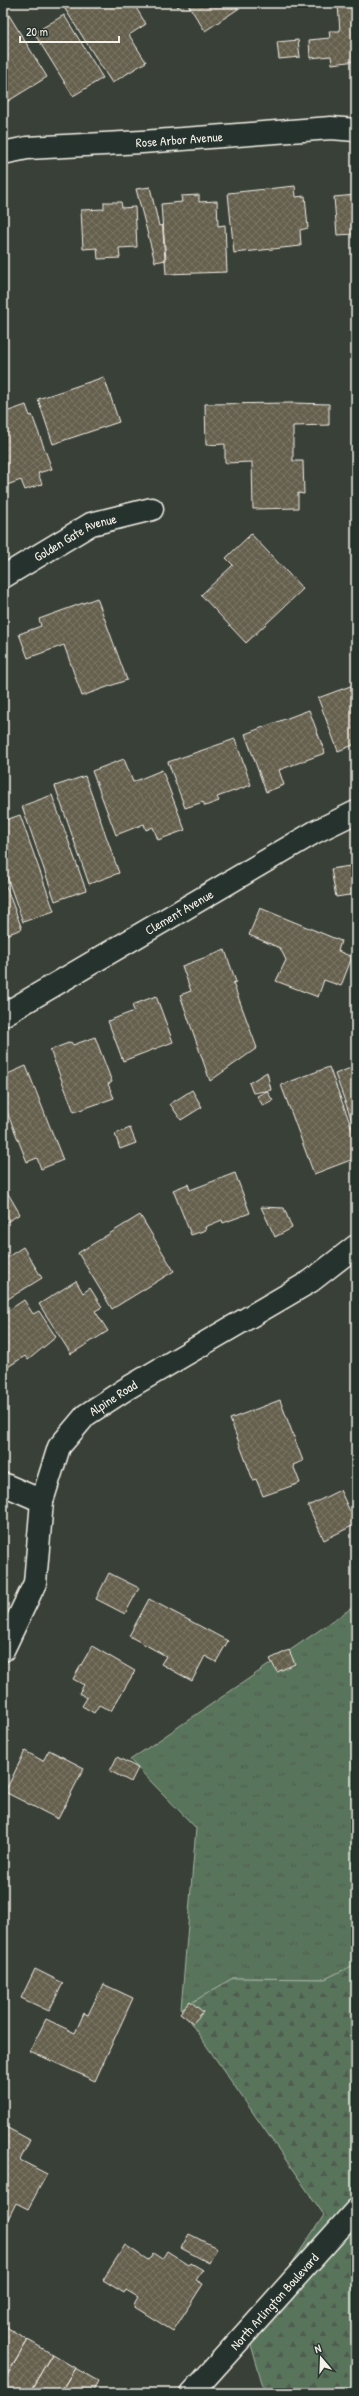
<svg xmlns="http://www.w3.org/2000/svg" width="359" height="2396" font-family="'Patrick Hand',sans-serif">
<defs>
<pattern id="grass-tufts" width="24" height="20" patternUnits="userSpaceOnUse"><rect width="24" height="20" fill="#58745b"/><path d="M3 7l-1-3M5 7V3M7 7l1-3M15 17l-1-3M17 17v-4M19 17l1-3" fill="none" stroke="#505c4f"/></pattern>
<pattern id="forest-firs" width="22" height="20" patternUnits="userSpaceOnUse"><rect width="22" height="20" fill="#58745b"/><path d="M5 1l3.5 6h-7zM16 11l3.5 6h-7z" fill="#505c4f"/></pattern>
<pattern id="building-cross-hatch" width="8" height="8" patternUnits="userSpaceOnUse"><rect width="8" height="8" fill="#655e4e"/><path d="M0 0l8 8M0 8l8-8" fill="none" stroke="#7c7668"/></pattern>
</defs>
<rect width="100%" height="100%" fill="#394037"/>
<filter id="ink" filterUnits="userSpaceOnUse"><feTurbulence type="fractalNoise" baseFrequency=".025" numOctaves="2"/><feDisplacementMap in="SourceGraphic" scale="8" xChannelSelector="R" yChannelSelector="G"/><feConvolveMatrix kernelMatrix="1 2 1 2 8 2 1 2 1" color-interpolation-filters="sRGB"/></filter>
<g filter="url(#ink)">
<path fill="url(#grass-tufts)" stroke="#a6b2a2" d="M356 1605V1964L325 1979 233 1978 181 2009 196 1828 130 1760Z"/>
<path fill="url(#forest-firs)" stroke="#a6b2a2" d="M356 1964V2393H265L247 2331 324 2215 181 2009 233 1978 325 1979Z"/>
<path fill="url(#building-cross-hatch)" stroke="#f4f1e8" d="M74 3H133L146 24 129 35 146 62 112 83 65 9Z
M175 3H183L178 7Z
M187 3H234L238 9 205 31Z
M356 4V61L332 64 331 56 310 58 309 40 330 38 329 31H340L338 5Z
M4 7 47 77 5 103 3 100Z
M64 15 103 78 73 96 34 33Z
M298 40 300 57 279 59 277 42Z
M295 186 296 197 305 196 308 228 300 230 301 246 234 253 228 193Z
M150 187 159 226 163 225 166 260 155 262 136 189Z
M199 195V202L217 201 218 226 225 225 227 272 166 274 161 204 182 202 181 196Z
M356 195V234L337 235 334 197Z
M104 202H121L122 208 135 207 137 247 119 248 120 258 98 259 97 248 83 249 81 210 104 209Z
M104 377 119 422 53 444 38 399Z
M293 403 329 404V425L293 426V461H303L304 494 298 493V508L253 509 252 462 225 463V444L206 445 205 404Z
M26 405 30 416 32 415 52 469 38 473 42 484 25 490 21 480 7 485 3 474V413Z
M251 534 303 589 246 643 201 595 233 565 226 558Z
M97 598 127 680 82 696 64 645 28 658 19 634 41 626 39 619Z
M3 653 7 661 3 663Z
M356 684V744L338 751 318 698Z
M309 710 325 753 279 770 284 785 266 792 245 734Z
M235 739 251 785 217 797 219 801 205 806 203 802 185 808 168 762Z
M124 759 133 782 162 770 185 830 158 840 153 827 146 830 144 824 116 835 92 771Z
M85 776 119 873 89 884 55 786Z
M52 795 86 890 55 901 22 806Z
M20 815 54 911 23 922 3 866V821Z
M356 865V894L336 897 331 869Z
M3 878 22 929 3 936Z
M260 908 341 941 338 951 352 957 341 986 324 980 318 997 276 981 286 960 280 948 249 935Z
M225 950 236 982 233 983 257 1048 210 1081 180 995 191 991 182 966Z
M156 996 173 1042 123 1061 108 1021 134 1011 132 1005Z
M95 1037 112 1082 108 1084 114 1098 74 1112 50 1050 71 1042 73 1045Z
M26 1066 63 1160 41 1169 37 1158 27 1162 3 1102V1076Z
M356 1066V1132L335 1074Z
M329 1067 356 1139V1158L314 1174 281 1085Z
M267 1072 271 1090 253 1093 249 1083Z
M192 1090 202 1107 181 1120 170 1104Z
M267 1091 273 1101 263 1106 257 1096Z
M130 1128 136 1143 120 1149 115 1134Z
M235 1173 250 1213 223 1223 222 1220 205 1227 206 1230 191 1235 173 1190 188 1184 190 1190Z
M3 1185 20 1214 3 1224Z
M261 1207 284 1208 292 1228 275 1237Z
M140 1215 174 1271 112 1309 78 1253Z
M23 1247 42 1278 3 1302V1260Z
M76 1281 83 1293 90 1288 102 1307 95 1311 108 1331 71 1354 39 1304Z
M24 1300 33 1314 39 1311 56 1337 28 1360 25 1356 3 1370V1314Z
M280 1400 303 1461 293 1465 300 1483 263 1496 256 1479 253 1480 230 1419Z
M340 1490 356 1524 324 1540 308 1506Z
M109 1573 139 1588 125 1614 96 1599Z
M149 1599 228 1641 216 1662 205 1656 192 1681 161 1664 166 1656 129 1636Z
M92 1646 135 1671 111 1711 99 1705 94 1713 82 1706 87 1698 79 1693 84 1685 73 1679Z
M289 1650 295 1664 277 1672 270 1659Z
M49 1750 84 1768 58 1819 5 1792 25 1751 43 1761Z
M117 1757 138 1768 131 1782 110 1771Z
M35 1969 63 1983 49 2011 21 1998Z
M103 1984 133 1998 95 2081 30 2051 46 2019 75 2033 84 2013 88 2015Z
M190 2001 203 2012 193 2023 180 2013Z
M3 2122 7 2124 6 2127 30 2140 20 2160 47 2174 28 2209 16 2203 4 2227Z
M189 2234 217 2248 209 2263 181 2248Z
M125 2245 148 2260 153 2253 162 2259 167 2251 189 2265 191 2263 203 2270 196 2280 203 2284 173 2331 133 2306 138 2297 126 2290 124 2293 103 2280Z
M3 2325 28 2340 3 2382Z
M28 2340 52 2354 29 2393H3V2382Z
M52 2354 75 2368 60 2393H29Z
M75 2368 98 2381 92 2393H60Z"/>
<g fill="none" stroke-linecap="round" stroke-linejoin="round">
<defs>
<g id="street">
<path id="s1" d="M3 153 27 148 142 142 331 128 356 130"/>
<path id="s2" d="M3 577 91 524 152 509"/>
<path id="s3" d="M3 1015 315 832 356 812"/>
<path d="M3 1484 42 1501"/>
<path id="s4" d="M3 1650 35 1583 42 1501 59 1447 86 1415 126 1389 311 1281 356 1246"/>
<path id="s5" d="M192 2393 356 2210"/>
</g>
</defs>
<use href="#street" stroke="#f4f1e8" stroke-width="25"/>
<use href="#street" stroke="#26332d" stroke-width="22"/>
</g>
</g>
<g text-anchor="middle" stroke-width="3" stroke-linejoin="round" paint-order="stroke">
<g font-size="13" fill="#f4f1e8" stroke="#26332d">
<text dy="5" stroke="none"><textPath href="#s1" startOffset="177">Rose Arbor Avenue</textPath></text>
<text dy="5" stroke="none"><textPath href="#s2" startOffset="83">Golden Gate Avenue</textPath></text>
<text dy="5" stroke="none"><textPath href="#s3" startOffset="204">Clement Avenue</textPath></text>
<text dy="5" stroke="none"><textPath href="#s4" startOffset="287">Alpine Road</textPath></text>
<text dy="5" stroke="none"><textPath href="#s5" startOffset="123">North Arlington Boulevard</textPath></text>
</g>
</g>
<rect width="359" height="2396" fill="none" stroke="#26332d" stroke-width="16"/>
<rect x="8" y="8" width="343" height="2380" fill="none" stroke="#f4f1e8" stroke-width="1.5" filter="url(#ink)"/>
<g transform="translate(321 2358) rotate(341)" stroke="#26332d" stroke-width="3" paint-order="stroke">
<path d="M0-3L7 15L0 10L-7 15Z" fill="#f4f1e8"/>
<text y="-6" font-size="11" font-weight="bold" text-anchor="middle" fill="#f4f1e8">N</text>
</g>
<path d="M20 36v6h99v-6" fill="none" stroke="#f4f1e8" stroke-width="2"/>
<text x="26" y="36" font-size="12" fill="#f4f1e8" stroke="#26332d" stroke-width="3" paint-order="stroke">20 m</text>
</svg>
